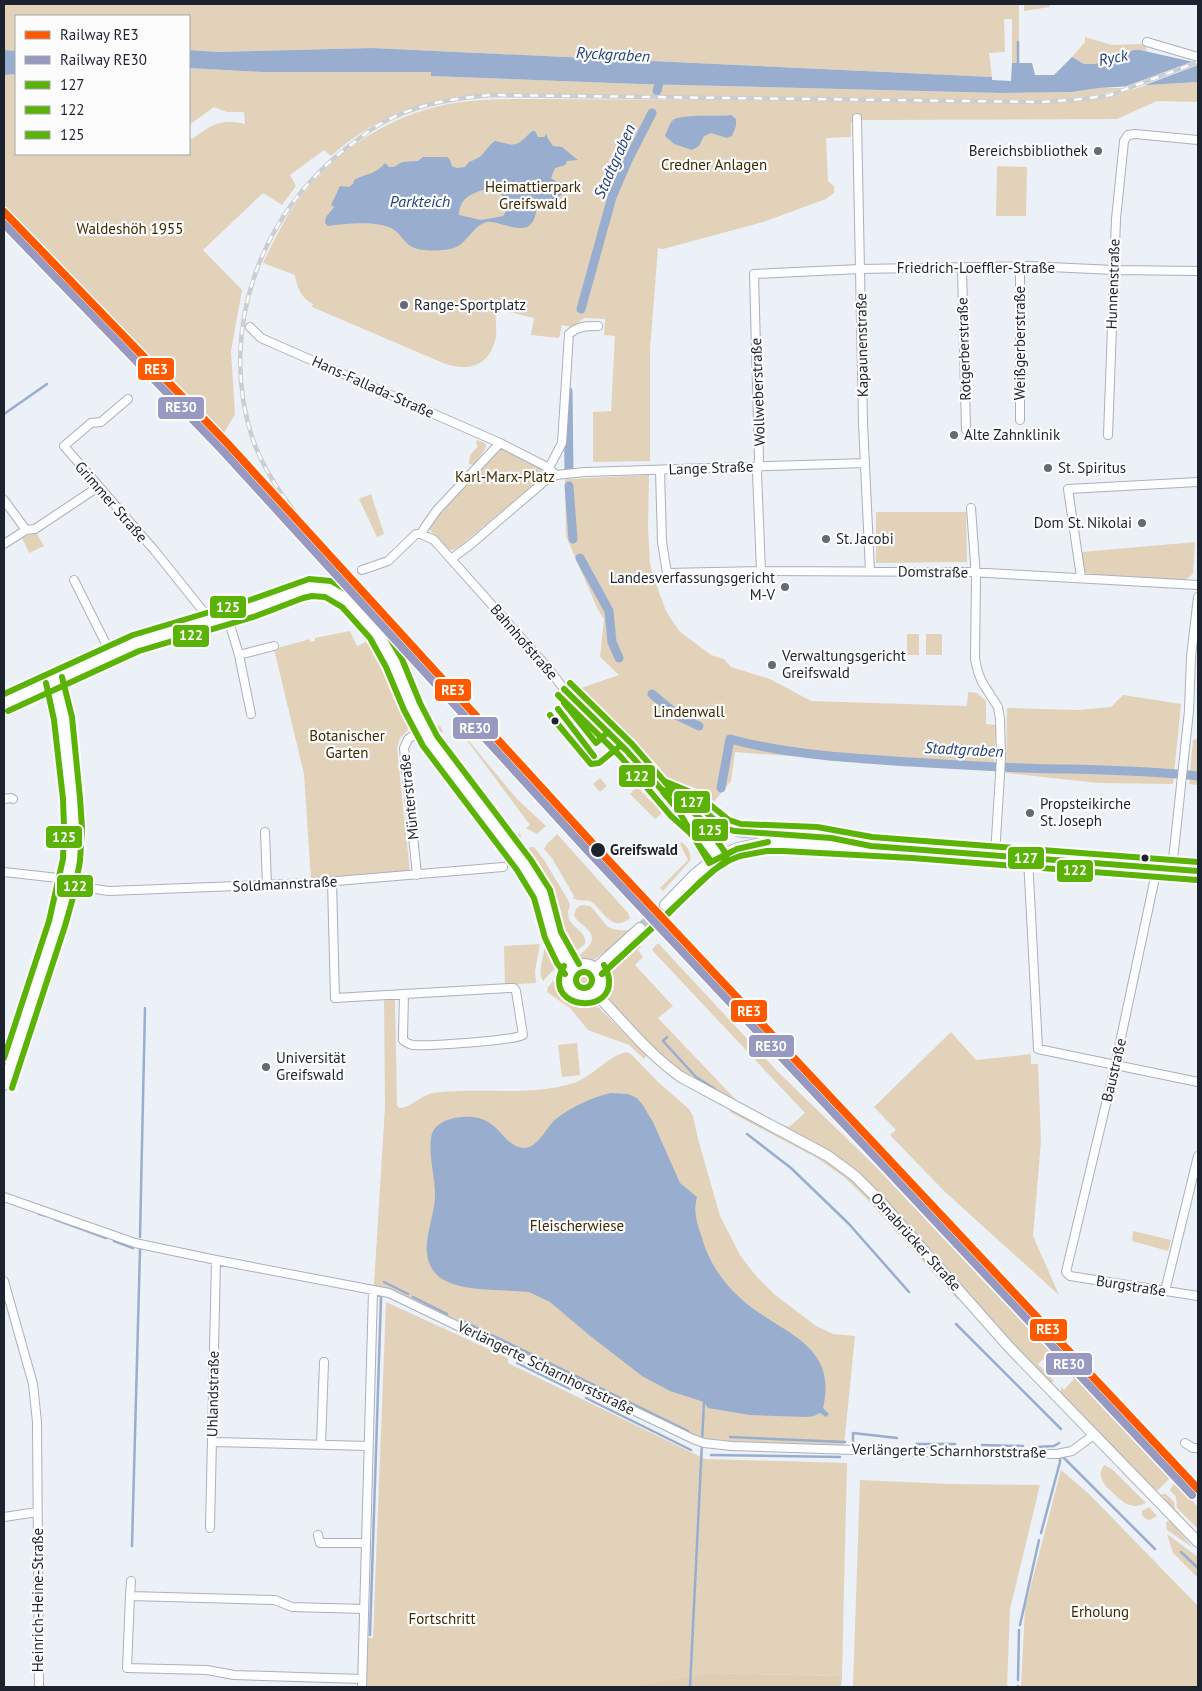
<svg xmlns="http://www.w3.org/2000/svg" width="1202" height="1691" font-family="'PT Sans',sans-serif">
<rect width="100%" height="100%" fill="#ecf0f7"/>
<path fill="#e2d2ba" d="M4 4H1019V63H1012V19H1004L1005 52 989 53 992 77 372 48 218 52 189 50V16H16V51L4 50Z
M1024 4H1050V7L1024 11Z
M1085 37 1112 45 1145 44 1147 51 1134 50 1095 64H1084L1072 57 1085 42Z
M189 68 262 72H432V76L639 84 1001 93 1072 92 1099 88H1124C1097 97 1070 98 1042 100L495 94C429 98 382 111 331 156L324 150 290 175 296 186 282 205 263 193 203 250 242 290 231 351 235 414 224 433 4 206V75L16 74V154H189V136L192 139C212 125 220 118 245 124L244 112H227L214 107 189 125Z
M1198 82V102L1157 101 1117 119 863 120 851 123V137L826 138 828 181 834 186V193L826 199 763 222 663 249 658 248 650 349V461L593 462V412L611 411 615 336 604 335 605 319 584 318 572 327 562 325 559 338 531 335 534 318 496 309C495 317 497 329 496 336 490 367 469 372 443 363L312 307 313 304C301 298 297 288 295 275L263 263C273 243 283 221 296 203 336 149 394 111 461 102 488 98 517 99 545 99L1046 102 1082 100 1108 96 1148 85Z
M997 166 1027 167 1026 216H996Z
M477 440 486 444 485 449 474 465 469 464 470 455 478 446 476 443Z
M500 446 541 468 543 477 460 546 453 550H447L430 530 431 521Z
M649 475 648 527 650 564 654 579 666 611 679 631 711 655 724 659 731 667 770 679 811 701 967 706 968 692 977 693 986 701V724L996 725 994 771 735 752 731 781 708 809 674 788 639 749 578 689 619 675 600 657 604 619 598 610 566 536 565 480 567 479Z
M371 494 384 534 377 537 359 499Z
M876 512H966L967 562 876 563Z
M36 532 44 546 29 553 22 538Z
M1195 542 1193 574 1184 581 1109 576 1085 573 1082 552Z
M350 631 357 646 366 642 364 634H366L380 661 401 712 411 727 400 738 397 748 410 872 311 879 304 774 274 649 310 639V642L315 641V638Z
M907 634H919V655H907Z
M926 634H942V655H926Z
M1123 695 1181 704 1173 784 1098 783 1006 773 1007 708 1078 710 1111 707Z
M562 700H566L601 739V743H597L562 704Z
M454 723 516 798 546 826 537 834 526 828 530 825Z
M437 726H440L443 731 440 734 516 835 520 833 522 844 526 848 534 847 544 860 568 900 570 905C561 928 588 928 585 944L571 955C556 929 554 901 540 877L436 733 435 729Z
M1198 739V785L1189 784 1193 740Z
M600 778 607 786 600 792 593 784Z
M637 787 662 813 655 819 630 794Z
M557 834 628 913 630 918C611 934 603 909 590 901L577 900 573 898 574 896 552 858 544 849 547 844Z
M503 842 536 890 546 937 558 965 543 981C536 969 546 956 544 943 542 925 537 903 529 886 522 870 510 858 503 842Z
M681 842C687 845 692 854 690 861L663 891 660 888 688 860 680 844Z
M581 905 590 906C607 922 602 932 631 930L608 950 593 960 575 958C584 951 599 942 588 930 583 924 577 922 574 915L576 909Z
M635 940 641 946 638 950 643 957 635 965 673 1006 658 1018 739 1103 770 1118 766 1119 702 1085 672 1066 635 1030 606 995 605 979 607 970Z
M658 943 777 1071 874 1165 1170 1478 1157 1491 1061 1395V1387L1064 1390 1074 1379 1049 1353 1038 1364 1054 1381 1053 1382 1047 1381 1011 1344 874 1189 782 1128 781 1124 789 1127 805 1113 652 950Z
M540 944 535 971 536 983 505 985 504 946Z
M575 980a10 10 0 1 1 20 0a10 10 0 1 1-20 0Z
M562 971 565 973 563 984 568 995 581 1001 595 1004 647 1055 644 1059 629 1045 588 1030 570 1008 547 992 548 987Z
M384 999H395L397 1105 399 1108C409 1109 421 1095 433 1093 480 1087 528 1097 574 1083 594 1076 607 1056 627 1052L632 1055 659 1083 689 1109 693 1116 698 1139 720 1216 740 1255 756 1276 774 1294 816 1326 833 1334 855 1336 844 1445 724 1441 694 1436 409 1299 374 1285 385 1107Z
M951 1032 976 1060 1031 1054V1064H1038L1041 1141 1033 1236 1059 1295 943 1190 890 1135 896 1130 874 1107Z
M577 1043 580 1075 562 1077 558 1045Z
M731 1109 826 1160 855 1181 959 1295 958 1300 866 1198 844 1177 817 1158 730 1112Z
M1133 1231 1171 1240 1168 1251 1132 1241Z
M386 1302 508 1358V1363L705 1459 847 1463 842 1676 708 1673 626 1687H367V1638H373Z
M1104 1465 1113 1470 1146 1503C1130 1511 1121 1501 1110 1490 1106 1487 1102 1482 1101 1477 1100 1472 1102 1469 1104 1465Z
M1061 1470 1089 1494 1198 1606V1687H1021L1025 1608Z
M860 1480 950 1484 1040 1485 1010 1609 1007 1687H853Z
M1175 1482 1198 1507V1529L1177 1508 1176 1497 1170 1490Z
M1163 1494H1166L1174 1502 1175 1509 1192 1528 1181 1520 1163 1500 1165 1498 1161 1495Z
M1149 1507 1157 1516 1150 1520 1146 1519 1142 1515V1511Z
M1170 1520 1192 1547 1167 1530 1166 1522Z
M1167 1534 1198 1557V1578L1173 1553Z"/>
<path fill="#deceb6" d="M708 1673 842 1676 841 1687H626Z"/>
<path fill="#99adcf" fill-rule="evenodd" d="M372 48 992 77V80L1011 81 1012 63H1032L1035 75H1054L1072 57 1084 64H1095L1134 50H1140L1198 63V82L1099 88 1072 92 1001 93 639 84 431 76V72H262L189 68V50L218 52Z
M4 50 16 51V74L4 75Z
M731 115 736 119V126L732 136 727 138 711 133 704 136 699 146 692 150 674 144 665 136C667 131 669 125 672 121 679 113 718 117 731 115Z
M532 131H535L538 137H544L547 134V137L553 146 562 147 578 160 567 161 565 165 555 168 551 178 557 182H565L567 187 564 192 557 199C528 198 542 211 531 224 521 235 497 220 487 222 473 225 468 243 454 248 444 251 422 252 412 247 405 243 400 234 393 229 377 220 345 224 328 226L325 223 326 217 334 207 331 205 340 186 349 187 353 184 354 180C367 173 375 175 385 163L389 167H394L402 162 418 161 423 157H447L450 160 452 166 457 168 465 167C470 159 475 161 481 156 486 151 489 145 495 141 517 146 515 148 532 131ZM486 189C500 191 505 195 508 208L503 216 481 220 459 215C460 197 471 194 486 189Z
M611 1093 628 1094 637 1098 642 1104 653 1122 680 1183 697 1197C693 1212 697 1223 702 1238 708 1260 721 1280 738 1296 776 1333 839 1340 823 1408L829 1414 826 1417 820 1413 814 1416 807 1417 750 1415 708 1408 704 1402 670 1391 642 1376 589 1335 550 1302 529 1292C504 1289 456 1293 437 1275 415 1252 435 1222 435 1195 436 1178 423 1137 437 1126 444 1120 453 1118 461 1117 500 1113 500 1145 523 1148 538 1149 546 1127 556 1119 571 1107 593 1097 611 1093Z"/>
<path fill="#ecf0f7" d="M1194 61H1198V65L1137 88 1125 90 1124 87Z"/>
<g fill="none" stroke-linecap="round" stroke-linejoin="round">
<path stroke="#99adcf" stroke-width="2.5" d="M1018 65V42
M4 414 47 384
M667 1037 663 1041 696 1077 715 1089
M747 1134 791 1168 849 1224 909 1292
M39 1214 47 1216
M54 1219 106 1238
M140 1237 145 1008
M114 1241 133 1248
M384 1282 408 1294
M413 1297 447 1314
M463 1321 688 1431
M956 1324 1061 1429
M517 1363 570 1389
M586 1398 691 1450
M730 1437 845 1442
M853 1442V1433L897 1438
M916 1444H955
M982 1445 1023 1446
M1036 1447 1054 1446 1059 1443
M711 1455 840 1457
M1061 1455 1155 1549
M1041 1533 1060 1462V1455
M132 1546 140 1250
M1181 1552 1198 1568
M1020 1625 1039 1540
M370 1635 381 1298
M1018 1680 1019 1630
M690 1687 704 1402
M1018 1687V1686"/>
<path stroke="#99adcf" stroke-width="9" d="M657 91 661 75
M581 309 612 197 628 160 652 113
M568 391 569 470
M569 486 573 539
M580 558 609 611 612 642 619 658
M652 694 678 716 699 726
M721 788 730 739C789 755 849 758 910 762 963 765 1016 769 1069 769 1113 770 1155 771 1198 776"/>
<path stroke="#21417b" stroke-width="1" stroke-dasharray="6 5" stroke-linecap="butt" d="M553 199 559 182"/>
<path stroke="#c3c7cf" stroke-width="10" stroke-dasharray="10 5" stroke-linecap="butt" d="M640 928 665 905"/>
<defs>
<path id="street" d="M1147 42 1198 57
M857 118 863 423 870 571
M1020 266V420
M962 268 966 430
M250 327 261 338 500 443 549 468 556 475
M128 399 101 422 91 423 64 446 155 551 203 611 209 621
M1108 435 1116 219 1124 141 1128 135 1135 134 1198 140
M549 468 562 443 569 334C578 326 586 326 598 326
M660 470 662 542 667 573 761 571 970 572 1198 585
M4 500 26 530
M971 508 976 577 975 659 978 672 982 682 998 707 1000 719 1001 758 995 855
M421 534 425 527 437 510 500 443
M4 544 26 530 35 529 98 487
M451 559 470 545 546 480 556 475 585 472 865 463
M362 570 388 561 416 534H421L434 540 548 668 564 689 626 750 678 810 697 827 718 856
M761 571 757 473 759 459 754 274 860 269 1028 266 1114 270 1198 271
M1081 577 1068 489 1198 482
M74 580 111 654
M227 615 239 655 274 646
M239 655 251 714
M663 790C672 794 683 797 692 802 711 814 720 830 744 833L817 836 851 842
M4 799 11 798 13 799
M683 818 709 863
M265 832 267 885
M1028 858 1038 1049 1198 1082
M1157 868 1115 1066 1066 1272 1070 1276 1198 1296
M1172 869 1189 711 1191 657 1198 597
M4 872 67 879
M417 875 404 748 408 739 423 729
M332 882 335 998 509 988H514L516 991 523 1035C512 1041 429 1046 413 1045 409 1044 406 1043 403 1040V1037L404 994
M67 885 109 891 313 883 503 867
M4 1197 135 1243 216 1260 389 1293 693 1439 704 1443 732 1446 915 1452 1057 1454 1072 1451 1095 1434
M4 1281 33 1384 37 1422 39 1687
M1165 1291 1198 1156
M213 1442 368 1446
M1185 1443 1193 1448H1198
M321 1444 324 1362
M4 1517 37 1512
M210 1528 216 1260
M318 1535 320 1543H366
M130 1596 131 1581
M362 1679 234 1675 207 1670 127 1668 130 1596 275 1600 292 1607 364 1609
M362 1687 373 1291"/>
<path id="secondary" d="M4 703 136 643 253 608 300 590 311 587 328 589 348 600 377 633 394 663 412 707 430 741 524 865 542 895 553 935 565 959 572 969
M665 905 695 874 718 856 738 848 766 842 889 847 1198 871
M568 980a16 16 0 1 1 32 0a16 16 0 1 1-32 0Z
M596 968 640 928
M595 993C624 1022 647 1053 681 1077L828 1156 855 1176 879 1200 1009 1347 1198 1542
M4 1085 57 924C65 896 72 867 73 838 74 812 70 785 67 759 65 731 63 706 54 680"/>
</defs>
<use href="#street" stroke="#acb1b9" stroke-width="10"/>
<use href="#secondary" stroke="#acb1b9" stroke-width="12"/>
<use href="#street" stroke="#fcfdfe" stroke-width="8"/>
<use href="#secondary" stroke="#fcfdfe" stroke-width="10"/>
<defs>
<path id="rail" d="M315 539C291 507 265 476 252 437 218 330 260 213 348 147 362 136 376 125 392 118 423 103 457 98 491 95L1042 102 1083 99 1110 95 1198 62"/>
</defs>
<use href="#rail" stroke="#cccdd0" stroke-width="4.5"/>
<use href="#rail" stroke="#fcfcfc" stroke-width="2.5" stroke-dasharray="8" stroke-linecap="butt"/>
<defs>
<path id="bus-1" d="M564 689 626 750 661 789 694 803 725 828 734 831 831 838 871 846 1198 871
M558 709 594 756
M663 792 678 810 709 863
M709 863 737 849 768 842"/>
<path id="bus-2" d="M558 695 620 756 671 816 690 833 711 861
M8 711 139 651 256 616 303 598 312 596 325 597 342 607 370 638 386 667 404 710 423 746 517 870 534 898 545 938 557 963 565 974
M550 715 591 764 599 763 620 746
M564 966C562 970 559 975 559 980 558 1011 612 1011 609 980 609 975 606 969 604 965
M602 974 714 870 730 860 740 856 767 851H783L912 858 1197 880
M12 1088 65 926 74 894 80 861 82 828 80 798 72 717 62 677"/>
<path id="bus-3" d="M570 683 632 744 684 804 703 821 727 855 724 862 701 881 671 911 602 974
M4 694 133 635 250 600 309 579 331 581 354 594 384 628 402 659 420 703 437 736 531 860 550 890 561 932 579 964
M564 703 596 743 608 732
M664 781 698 795 729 820 741 824 817 827 872 837 1198 862
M576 980a8 8 0 1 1 16 0a8 8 0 1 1-16 0Z
M4 1058 49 921 63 859 64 828 63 799 54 720 46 683"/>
</defs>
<use href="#bus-1" stroke="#fcfcfc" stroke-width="10"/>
<use href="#bus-2" stroke="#fcfcfc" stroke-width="10"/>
<use href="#bus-3" stroke="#fcfcfc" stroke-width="10"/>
<use href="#bus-1" stroke="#5bb307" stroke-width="6"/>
<use href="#bus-2" stroke="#5bb307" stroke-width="6"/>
<use href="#bus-3" stroke="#5bb307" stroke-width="6"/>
<defs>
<path id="rail-1" d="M4 212 227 443 593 844 1198 1489"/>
<path id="rail-2" d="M4 224 221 449 587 850 1192 1495"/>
</defs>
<use href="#rail-1" stroke="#fcfcfc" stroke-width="11"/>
<use href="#rail-2" stroke="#fcfcfc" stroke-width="11"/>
<use href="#rail-1" stroke="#ff5900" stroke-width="8"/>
<use href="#rail-2" stroke="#9899c0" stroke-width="8"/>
</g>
<g fill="#656b74" stroke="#fcfcfc" stroke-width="2">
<circle cx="1098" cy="151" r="5"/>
<circle cx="404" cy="305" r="5"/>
<circle cx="954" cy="435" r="5"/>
<circle cx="1048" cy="468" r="5"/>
<circle cx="1142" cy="523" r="5"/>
<circle cx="826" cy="539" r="5"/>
<circle cx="785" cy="587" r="5"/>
<circle cx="772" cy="665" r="5"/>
<circle cx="1030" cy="813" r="5"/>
<circle cx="266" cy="1067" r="5"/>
</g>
<g fill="#1d232e" stroke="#fcfcfc" stroke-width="2">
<circle cx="555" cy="721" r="4.5"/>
<circle cx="598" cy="850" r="8"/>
<circle cx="1145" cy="858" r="4.5"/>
</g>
<g text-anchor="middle" stroke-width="4.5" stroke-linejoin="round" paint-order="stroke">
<g font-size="15" fill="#1d232e" stroke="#fcfcfc" text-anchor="start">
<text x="1088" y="156" text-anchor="end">Bereichsbibliothek</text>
<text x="414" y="310">Range-Sportplatz</text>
<text x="964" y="440">Alte Zahnklinik</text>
<text x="1058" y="473">St. Spiritus</text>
<text x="1132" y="528" text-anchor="end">Dom St. Nikolai</text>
<text x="836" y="544">St. Jacobi</text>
<text x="775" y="583" text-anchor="end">Landesverfassungsgericht<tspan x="775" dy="17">M-V</tspan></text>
<text x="782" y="661">Verwaltungsgericht<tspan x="782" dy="17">Greifswald</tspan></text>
<text x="1040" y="809">Propsteikirche<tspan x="1040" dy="17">St. Joseph</tspan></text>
<text x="276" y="1063">Universität<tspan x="276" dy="17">Greifswald</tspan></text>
</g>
<g font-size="15" fill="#3f2900" stroke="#fcfcfc">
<text x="714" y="170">Credner Anlagen</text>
<text x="533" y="192">Heimattierpark<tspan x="533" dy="17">Greifswald</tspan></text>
<text x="130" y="234">Waldeshöh 1955</text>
<text x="505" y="482">Karl-Marx-Platz</text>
<text x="689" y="717">Lindenwall</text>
<text x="347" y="741">Botanischer<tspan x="347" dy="17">Garten</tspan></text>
<text x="577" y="1231">Fleischerwiese</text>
<text x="1100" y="1617">Erholung</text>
<text x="442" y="1624">Fortschritt</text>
</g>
<g font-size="15" fill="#1d232e" stroke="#fcfcfc">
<text x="976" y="273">Friedrich-Loeffler-Straße</text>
<text transform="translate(1113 284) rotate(-88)" y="5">Hunnenstraße</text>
<text transform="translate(1020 343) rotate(-90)" y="5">Weißgerberstraße</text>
<text transform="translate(862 345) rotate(-91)" y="5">Kapaunenstraße</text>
<text transform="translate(964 349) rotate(-92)" y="5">Rotgerberstraße</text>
<text transform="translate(373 387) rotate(24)" y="5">Hans-Fallada-Straße</text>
<text transform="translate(758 392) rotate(-92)" y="5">Wollweberstraße</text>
<text transform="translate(711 468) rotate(-2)" y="5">Lange Straße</text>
<text transform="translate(111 502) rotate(49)" y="5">Grimmer Straße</text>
<text transform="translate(933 572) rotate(1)" y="5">Domstraße</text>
<text transform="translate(524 642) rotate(49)" y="5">Bahnhofstraße</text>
<text transform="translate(409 797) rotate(-96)" y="5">Münterstraße</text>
<text transform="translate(285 884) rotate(-3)" y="5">Soldmannstraße</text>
<text transform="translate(1114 1070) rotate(-77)" y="5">Baustraße</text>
<text transform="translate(916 1242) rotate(48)" y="5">Osnabrücker Straße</text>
<text transform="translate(1131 1286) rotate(9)" y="5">Burgstraße</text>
<text transform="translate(546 1368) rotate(26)" y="5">Verlängerte Scharnhorststraße</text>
<text transform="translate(213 1394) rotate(-89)" y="5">Uhlandstraße</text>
<text transform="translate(949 1451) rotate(1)" y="5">Verlängerte Scharnhorststraße</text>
<text transform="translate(38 1600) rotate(-90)" y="5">Heinrich-Heine-Straße</text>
</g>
<g font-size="15" font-weight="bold" fill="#1d232e" stroke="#fcfcfc" text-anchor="start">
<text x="610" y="855">Greifswald</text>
</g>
<g font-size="16" font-style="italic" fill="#21417b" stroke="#fcfcfc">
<text transform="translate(613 54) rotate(3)" y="6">Ryckgraben</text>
<text transform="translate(1113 57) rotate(-11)" y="6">Ryck</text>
<text transform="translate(614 161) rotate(-66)" y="6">Stadtgraben</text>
<text x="420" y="207">Parkteich</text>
<text transform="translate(964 749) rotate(3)" y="6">Stadtgraben</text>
</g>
</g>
<g stroke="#fcfcfc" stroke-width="2">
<rect x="137" y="357" width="38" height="24" rx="5" fill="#ff5900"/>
<rect x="157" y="396" width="48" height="24" rx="5" fill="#9899c0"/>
<rect x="209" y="595" width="38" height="24" rx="5" fill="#5bb307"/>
<rect x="172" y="624" width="38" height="24" rx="5" fill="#5bb307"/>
<rect x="434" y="678" width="38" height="24" rx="5" fill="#ff5900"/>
<rect x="452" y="716" width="47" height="24" rx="5" fill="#9899c0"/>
<rect x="618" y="764" width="38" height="24" rx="5" fill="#5bb307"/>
<rect x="673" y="790" width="38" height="24" rx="5" fill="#5bb307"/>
<rect x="691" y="818" width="38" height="24" rx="5" fill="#5bb307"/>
<rect x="45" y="825" width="38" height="24" rx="5" fill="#5bb307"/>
<rect x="1007" y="846" width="38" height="24" rx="5" fill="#5bb307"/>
<rect x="1056" y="859" width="38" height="24" rx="5" fill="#5bb307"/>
<rect x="56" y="874" width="38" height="24" rx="5" fill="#5bb307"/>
<rect x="730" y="999" width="38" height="24" rx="5" fill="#ff5900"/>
<rect x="748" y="1034" width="47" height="24" rx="5" fill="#9899c0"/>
<rect x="1029" y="1318" width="39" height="24" rx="5" fill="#ff5900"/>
<rect x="1045" y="1352" width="48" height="24" rx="5" fill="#9899c0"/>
</g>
<g font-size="14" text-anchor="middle" font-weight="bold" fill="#fff">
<text x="156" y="374">RE3</text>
<text x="181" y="412">RE30</text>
<text x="228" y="612">125</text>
<text x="191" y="640">122</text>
<text x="453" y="695">RE3</text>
<text x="475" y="733">RE30</text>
<text x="637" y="781">122</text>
<text x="692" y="807">127</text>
<text x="710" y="835">125</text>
<text x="64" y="842">125</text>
<text x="1026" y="863">127</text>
<text x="1075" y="875">122</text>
<text x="75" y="891">122</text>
<text x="749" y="1016">RE3</text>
<text x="771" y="1051">RE30</text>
<text x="1048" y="1334">RE3</text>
<text x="1069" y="1369">RE30</text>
</g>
<rect width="1202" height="1691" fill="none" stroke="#1d232e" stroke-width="10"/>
<rect x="15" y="15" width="175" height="140" fill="#fcfcfc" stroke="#a3a5aa"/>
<rect x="25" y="31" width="25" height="8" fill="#ff5900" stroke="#a3a5aa"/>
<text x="60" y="40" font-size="15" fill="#1d232e">Railway RE3</text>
<rect x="25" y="56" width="25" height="8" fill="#9899c0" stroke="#a3a5aa"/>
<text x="60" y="65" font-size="15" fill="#1d232e">Railway RE30</text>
<rect x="25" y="81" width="25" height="8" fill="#5bb307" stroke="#a3a5aa"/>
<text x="60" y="90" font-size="15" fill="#1d232e">127</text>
<rect x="25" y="106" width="25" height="8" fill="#5bb307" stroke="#a3a5aa"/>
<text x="60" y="115" font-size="15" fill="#1d232e">122</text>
<rect x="25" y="131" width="25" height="8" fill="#5bb307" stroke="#a3a5aa"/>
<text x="60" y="140" font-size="15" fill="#1d232e">125</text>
</svg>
